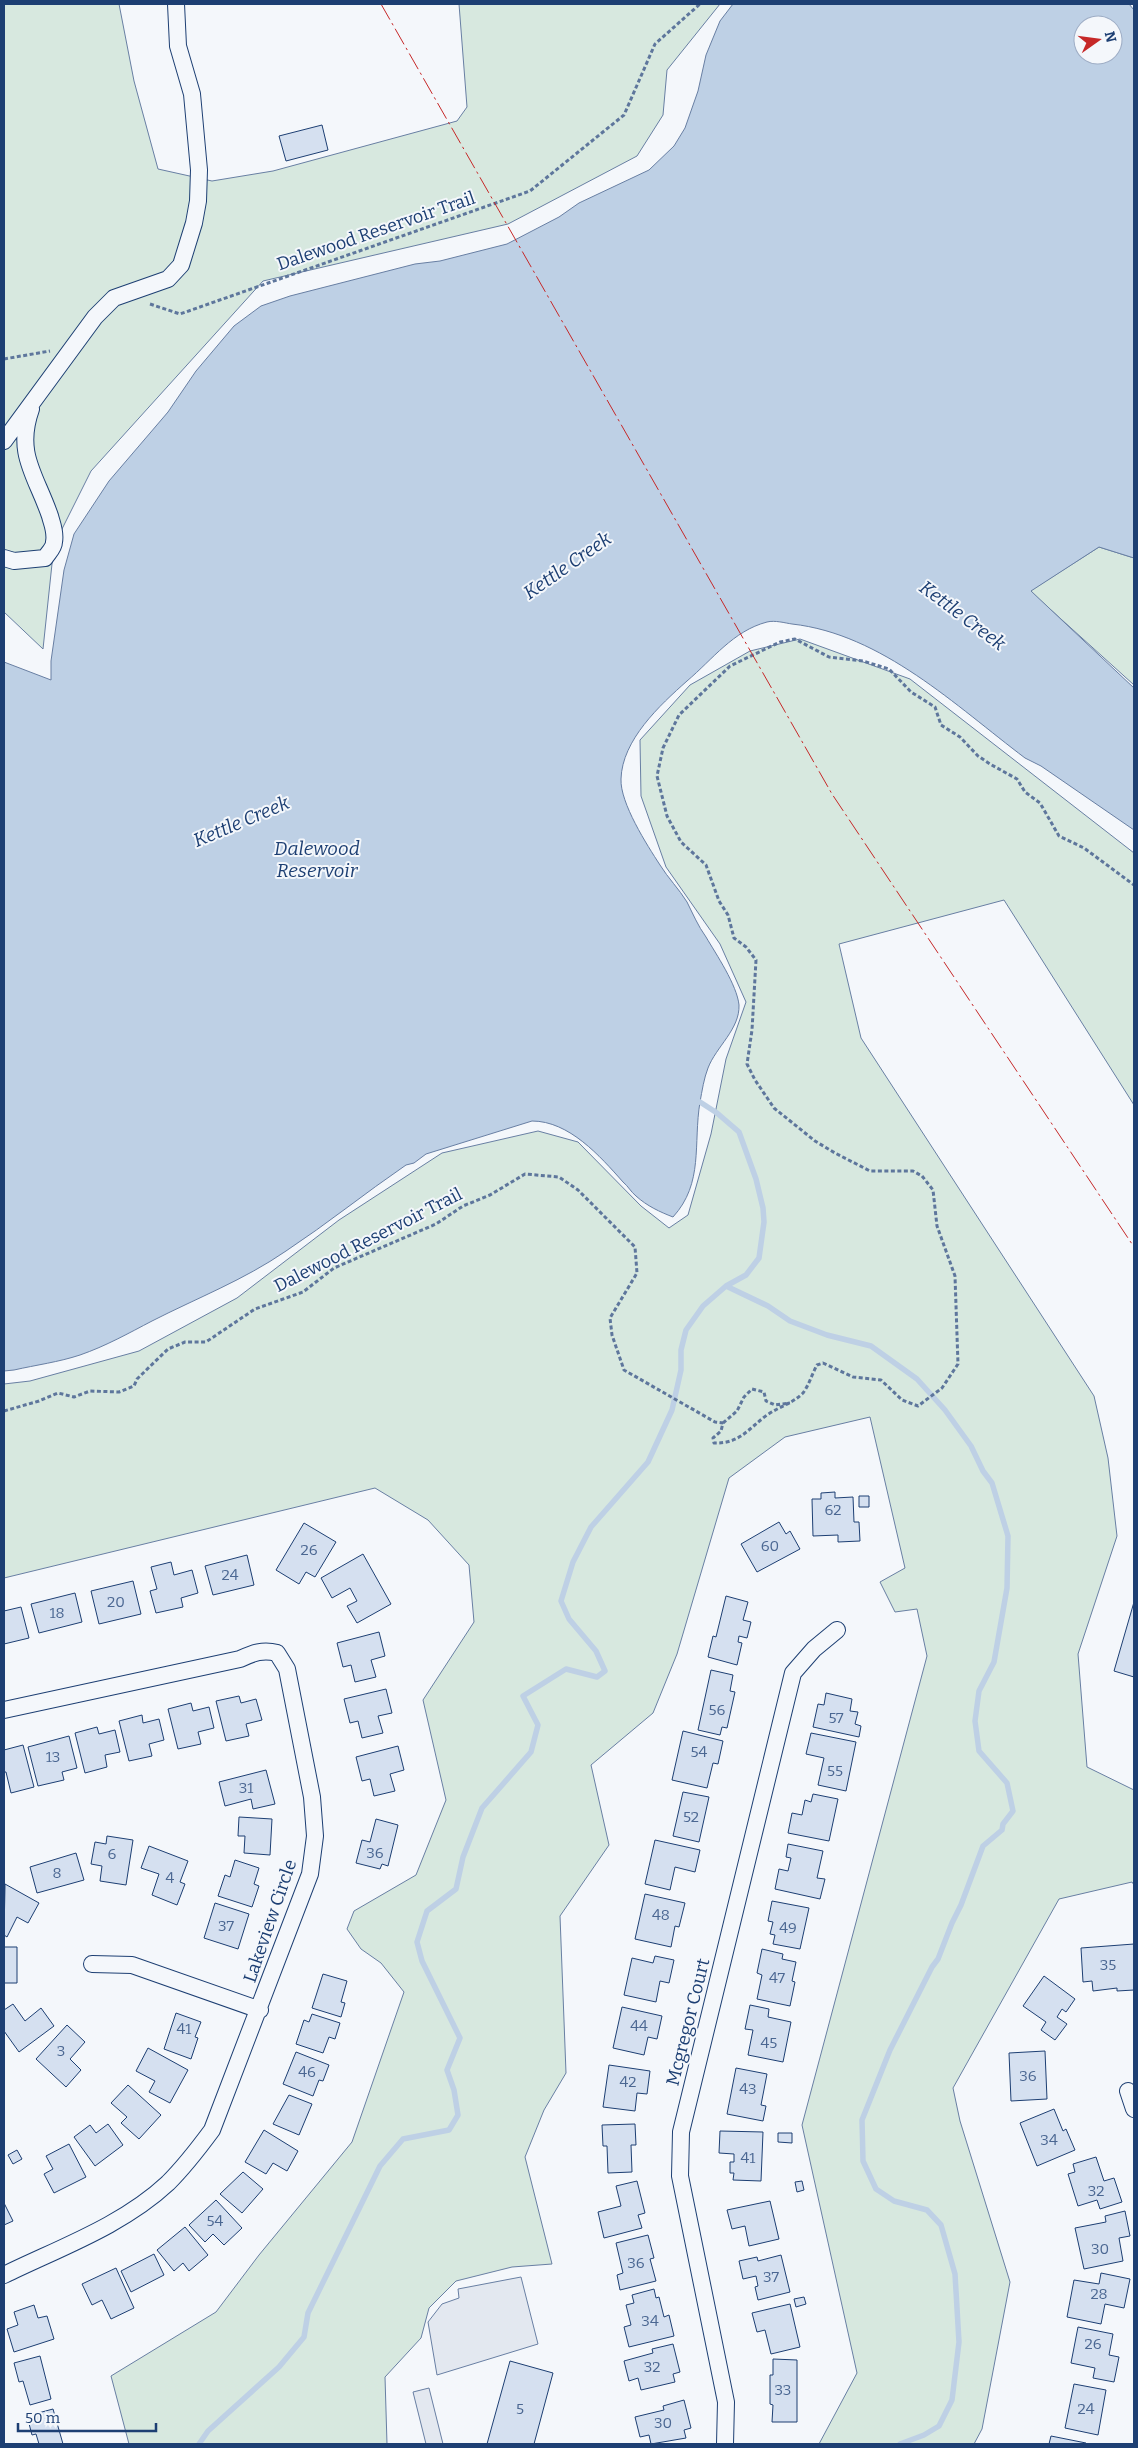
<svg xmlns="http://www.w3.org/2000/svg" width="1138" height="2448" font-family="Bitter,serif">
<rect width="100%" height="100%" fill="#f4f7fb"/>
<path fill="#d7e8df" stroke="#687fa3" d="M4 4H119L134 81 158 169 212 181 273 171 457 121 467 107 459 4H720L667 70 663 115 637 156 508 224 263 281 91 471 54 545 43 649 4 612Z
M1099 547 1134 558V685L1030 591Z
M800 639 910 679 1134 853V1105L1004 900 839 944 861 1038 1094 1396 1108 1458 1117 1536 1078 1654 1087 1767 1134 1790V1885L1132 1882 1059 1899 953 2088 960 2121 1010 2282 982 2429 974 2444H819L857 2373 802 2125 927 1656 917 1609 895 1612 880 1582 905 1568 870 1417 785 1437 729 1478 677 1654 653 1713 591 1765 609 1845 560 1916 566 2073 544 2110 525 2157 552 2264 512 2267 456 2281 429 2308 421 2338 385 2377 387 2444H129L111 2376 216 2312 259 2255 352 2142 404 1992 381 1963 361 1949 347 1929 354 1911 416 1875 446 1800 423 1700 474 1622 469 1565 428 1520 375 1488 4 1578V1384L30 1381 139 1351 237 1298 339 1220 442 1153 538 1131 578 1142 641 1206 669 1228 688 1215 711 1134 726 1059 746 1002 720 944 666 867 641 796 640 740 690 685 750 651Z"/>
<path fill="#e3e8f0" stroke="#687fa3" d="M521 2277 538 2344 437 2375 428 2322 442 2304 459 2298 458 2289Z
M429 2388 443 2444H426L413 2392Z"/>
<path fill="#bed0e5" stroke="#687fa3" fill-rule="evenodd" d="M733 4H1129L1134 10V558L1099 547 1031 591 1134 688V830L1041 766 1025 758C956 706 882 634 792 624 785 623 775 620 767 622 733 631 713 659 687 681 660 705 622 740 621 779 620 803 647 845 660 865 668 878 679 889 687 902 693 914 698 926 706 937 716 954 737 985 739 1005 740 1029 716 1047 708 1068 704 1078 702 1091 700 1102 693 1144 704 1183 673 1217 660 1212 647 1206 636 1196 631 1192 628 1186 623 1182 600 1156 569 1121 532 1121L426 1154 414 1163 406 1165C365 1193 327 1224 286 1251 244 1280 197 1298 152 1321 129 1333 106 1346 80 1355 59 1362 36 1365 14 1370L4 1371V662L51 680V661L64 570 74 534 109 481 168 412 196 371 234 326 261 306 290 296 415 264 440 261 507 244 559 217 579 203 649 170 674 146 685 128 698 91 706 55 720 21ZM1083 25H1113V55H1083Z"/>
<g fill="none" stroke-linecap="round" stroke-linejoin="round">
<path stroke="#bed0e5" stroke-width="5.5" d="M726 1286 768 1306 790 1321 827 1335 871 1346 917 1379 945 1410 971 1446 983 1471 992 1483 1008 1536 1007 1588 994 1662 979 1691 975 1721 979 1751 1007 1783 1013 1811 1003 1824 1002 1830 983 1846 961 1905 952 1923 938 1959 932 1967 890 2050 862 2120 863 2161 876 2189 894 2201 927 2210 941 2225 955 2274 959 2342 952 2400 939 2426 924 2435 900 2444
M199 2444 208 2431 279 2367 304 2337 308 2313 380 2166 403 2139 449 2130 458 2115 454 2090 447 2070 460 2038 422 1961 417 1942 427 1911 456 1889 463 1857 482 1808 531 1752 538 1725 523 1696 566 1669 597 1677 605 1671 596 1651 569 1619 561 1601 573 1562 591 1527 648 1462 672 1410 681 1370V1350L686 1330 703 1306 726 1286 746 1275 759 1258 764 1222 763 1208 756 1179 739 1132 717 1113 700 1102"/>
</g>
<path fill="#d5e0f0" stroke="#1d3f73" d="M322 125 328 150 286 161 279 136Z
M835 1492V1498L853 1497 854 1522H859L860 1541 838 1542V1535L813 1536 812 1499H821V1493Z
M859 1496H869V1507H859Z
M779 1522 786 1534 790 1531 800 1549 757 1572 741 1544Z
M304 1523 336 1542 315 1577 306 1572 299 1584 276 1570Z
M363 1554 391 1604 357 1623 347 1606 357 1601 350 1588 332 1598 321 1578Z
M247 1555 254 1585 213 1595 205 1566Z
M171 1562 174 1575 192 1570 198 1593 181 1598 183 1607 156 1613 150 1591 157 1589 151 1567Z
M133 1581 141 1614 99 1624 91 1591Z
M75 1593 82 1622 39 1633 31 1604Z
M726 1596 748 1602 743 1620 751 1622 747 1638 739 1636 738 1642 742 1643 737 1665 708 1657 713 1636 716 1637Z
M1134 1602V1677L1114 1671Z
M21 1607 29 1638 4 1644V1611Z
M379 1632 385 1656 371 1660 376 1677 355 1682 351 1665 343 1667 337 1643Z
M711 1670 733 1675 730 1691 735 1692 727 1728 722 1727 720 1735 698 1730Z
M386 1689 392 1713 378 1716 383 1733 362 1738 358 1721 350 1723 344 1699Z
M826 1693 852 1699 850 1711 858 1712 855 1724 861 1726 859 1737 813 1727 818 1704 824 1705Z
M239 1696 241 1703 256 1699 262 1720 246 1724 249 1736 226 1741 216 1701Z
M191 1703 193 1711 209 1707 214 1728 198 1732 201 1744 178 1749 168 1709Z
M142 1715 143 1723 159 1719 164 1740 149 1744 152 1756 129 1761 119 1721Z
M97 1727 99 1734 115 1730 120 1752 105 1755 107 1767 85 1773 75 1733Z
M683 1731 723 1741 718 1764 713 1763 707 1788 672 1780Z
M811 1733 856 1742 846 1791 818 1785 824 1758 806 1754Z
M69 1736 77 1768 62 1772 64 1780 38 1786 28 1747Z
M23 1745 34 1787 11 1793 6 1772H4V1750Z
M398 1746 404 1770 390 1774 395 1791 374 1796 370 1779 362 1781 356 1757Z
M266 1770 275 1804 253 1809 251 1799 225 1806 219 1782Z
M683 1792 709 1797 699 1842 673 1836Z
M813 1794 838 1799 829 1841 788 1833 792 1813 802 1815 805 1800 811 1802Z
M239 1817 272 1819 270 1855 244 1853 245 1836H238Z
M376 1819 398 1825 388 1866 382 1864 380 1869 356 1863 362 1840 370 1842Z
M107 1836 133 1840 126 1885 100 1881 102 1866 91 1864 95 1842 106 1844Z
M655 1840 700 1850 695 1872 675 1867 670 1890 645 1884Z
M788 1844 823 1851 817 1878 825 1879 820 1899 775 1889 779 1869 788 1871 791 1858 786 1857Z
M149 1846 188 1861 180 1882 185 1884 177 1905 152 1895 159 1874 141 1868Z
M76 1853 84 1880 37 1893 30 1867Z
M235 1860 259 1868 254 1884 259 1886 252 1907 218 1896 225 1875 230 1877Z
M5 1884 39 1903 28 1923 17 1917 7 1937 4 1935Z
M645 1894 685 1903 679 1927 675 1926 671 1947 635 1939Z
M772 1901 809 1908 800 1949 773 1944 775 1935 770 1934 773 1922 768 1921Z
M215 1903 249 1914 238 1949 204 1938Z
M1134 1944V1990L1117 1991V1988L1093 1991 1092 1981 1083 1982 1081 1948Z
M4 1947H17V1983H4Z
M762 1949 783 1954 782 1959 796 1962 792 1981 795 1982 790 2006 757 1999 762 1975 757 1973Z
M655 1956 674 1960 669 1983 660 1981 656 2002 624 1995 632 1958 653 1963Z
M323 1974 347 1981 341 2002 345 2003 341 2017 312 2008Z
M1044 1976 1075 1999 1066 2012 1062 2009 1057 2017 1067 2024 1055 2040 1041 2030 1046 2022 1023 2006Z
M13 2004 25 2021 41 2008 54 2026 19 2052 4 2031V2010Z
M750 2005 769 2009 768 2017 791 2022 783 2062 748 2055 753 2030 745 2029Z
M622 2007 662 2016 657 2039 648 2037 644 2055 613 2048Z
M176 2013 201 2022 195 2037 198 2038 191 2059 164 2049Z
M312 2014 340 2023 335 2039 329 2037 323 2053 296 2044 304 2020 309 2022Z
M67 2025 85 2042 70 2059 81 2070 66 2087 36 2059Z
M148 2048 188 2070 170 2103 149 2092 155 2081 136 2071Z
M1045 2051 1047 2099 1011 2101 1009 2053Z
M296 2052 329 2065 323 2081 319 2080 313 2096 283 2084Z
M609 2065 650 2071 647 2094 637 2093 635 2111 603 2107Z
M736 2068 767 2074 761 2105 766 2106 763 2121 727 2114Z
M128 2085 161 2115 139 2139 121 2123 127 2117 111 2103Z
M289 2095 312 2104 299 2135 273 2124Z
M1054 2109 1063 2131 1066 2129 1075 2150 1037 2166 1020 2123Z
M108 2124 123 2145 95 2166 74 2137 90 2125 96 2133Z
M635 2124 636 2145H631L632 2172 608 2173 607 2146H603L602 2125Z
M264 2130 298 2151 287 2171 273 2163 266 2174 245 2162Z
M720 2131 763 2132 761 2181 733 2180 734 2173H730V2162H734V2154L719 2153Z
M778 2133H792V2143L778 2142Z
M69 2144 86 2177 54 2193 44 2174 53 2169 46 2156Z
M17 2150 22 2159 13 2164 8 2155Z
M1096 2157 1104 2181 1114 2178 1122 2202 1100 2209 1097 2200 1078 2206 1068 2174 1075 2172 1073 2164Z
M243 2172 263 2189 242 2213 220 2194Z
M637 2181 645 2213 638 2215 642 2228 604 2238 598 2212 621 2206 616 2186Z
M802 2181 804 2190 797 2192 795 2182Z
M216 2200 242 2228 224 2245 213 2234 205 2242 189 2225Z
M770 2201 779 2239 749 2246 745 2226 732 2229 727 2210Z
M4 2203 13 2221 4 2225Z
M1125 2211 1130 2236 1119 2238 1123 2261 1084 2269 1075 2228 1106 2222 1105 2216Z
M185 2227 208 2255 189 2271 183 2263 174 2271 157 2250Z
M648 2235 654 2258 650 2259 656 2281 620 2290 617 2275 623 2273 616 2243Z
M154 2254 164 2275 131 2292 121 2271Z
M781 2255 790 2292 758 2300 755 2287 758 2286 756 2276 743 2279 739 2261 757 2257 758 2261Z
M116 2268 134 2308 111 2319 102 2300 92 2305 82 2284Z
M1101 2273 1130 2279 1124 2308 1105 2304 1101 2324 1067 2317 1074 2280 1099 2284Z
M654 2289 656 2298 659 2297 664 2317 669 2315 674 2336 629 2347 624 2327 631 2325 626 2305 634 2303 632 2295Z
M804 2297 806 2304 796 2307 794 2299Z
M790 2304 800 2347 771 2354 765 2330 757 2332 752 2313Z
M34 2305 38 2318 47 2316 54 2339 14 2352 7 2329 18 2325 14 2312Z
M1078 2327 1113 2334 1109 2355 1119 2357 1114 2382 1093 2378 1095 2368 1071 2363Z
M673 2344 680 2372 673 2374 675 2382 641 2390 638 2378 629 2381 624 2361 653 2353 652 2349Z
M40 2356 51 2399 30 2405 23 2381 19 2382 14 2363Z
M773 2359 797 2360V2422H772L773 2405 770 2404V2375H773Z
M510 2361 553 2373 534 2444H487Z
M1074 2384 1106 2390 1098 2435 1065 2428Z
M684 2400 691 2428 684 2430 686 2438 651 2444 649 2435 640 2437 635 2417 664 2410 663 2406Z
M53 2409 63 2444H39L36 2434 32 2435 27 2416Z
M1051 2436 1086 2443V2444H1049Z"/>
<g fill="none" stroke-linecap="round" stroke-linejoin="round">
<defs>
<path id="minor" d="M4 441 95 317 114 298 168 279 181 265 194 223 198 201 199 170 192 94 178 46 176 4
M4 558 14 561 45 558C48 553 54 548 54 542 56 532 52 524 50 516 36 475 15 454 31 409
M4 1710 240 1659C253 1653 263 1649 277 1653L287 1669 312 1797 315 1836 310 1874 212 2130C198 2149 185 2166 168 2183 122 2226 59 2248 4 2275
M92 1964 132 1965 260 2010
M1128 2091 1134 2109
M725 2444 726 2402 680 2176 681 2132 793 1673 814 1649 837 1630"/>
</defs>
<use href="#minor" stroke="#1d3f73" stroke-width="18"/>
<path stroke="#5e769c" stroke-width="3" stroke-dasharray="4 2.5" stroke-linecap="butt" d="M150 304 180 314 530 191 624 115 655 44 700 4
M4 359 50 351
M4 1411 39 1401 58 1393 74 1397 90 1391 119 1392 134 1386 137 1379 168 1349 185 1342H206L255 1309 303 1292 334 1268 436 1224 463 1206 490 1195 525 1174 559 1177 578 1190 635 1247 637 1273 610 1318 612 1335 624 1370 715 1422 723 1423 721 1431 713 1438 714 1443C740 1444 749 1428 767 1415 780 1406 792 1404 803 1393 809 1385 812 1374 817 1365L823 1363 853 1377 881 1380 902 1400 918 1406 942 1388 958 1364 955 1276 937 1226 933 1190 922 1176 913 1171H870L835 1153 815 1141 774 1108 755 1080 747 1064 752 1030 756 960 746 947 734 938 728 915 719 901 706 865 681 842 667 816 657 776 663 748 679 715 730 666 780 642 795 639 829 657 863 661 889 669 911 692 935 707 941 725 960 737 978 756 990 764 1017 779 1025 792 1040 803 1059 836 1084 848 1134 885
M723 1423 737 1411 744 1397 752 1389 764 1392 766 1401 775 1405 790 1403"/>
<use href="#minor" stroke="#f4f7fb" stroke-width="16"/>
<path stroke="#c62828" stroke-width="1" stroke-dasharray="18 4 2.5 4" stroke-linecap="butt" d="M381 4 832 794 1134 1247"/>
</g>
<g text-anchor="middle" stroke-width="4" stroke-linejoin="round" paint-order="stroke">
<g font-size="15" fill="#4b6792">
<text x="833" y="1515">62</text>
<text x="770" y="1551">60</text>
<text x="309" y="1555">26</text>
<text x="230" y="1580">24</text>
<text x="116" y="1607">20</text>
<text x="57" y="1618">18</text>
<text x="717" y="1715">56</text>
<text x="836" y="1723">57</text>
<text x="699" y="1757">54</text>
<text x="53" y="1762">13</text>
<text x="835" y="1776">55</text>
<text x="246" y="1793">31</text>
<text x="691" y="1822">52</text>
<text x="375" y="1858">36</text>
<text x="112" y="1859">6</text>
<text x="57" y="1878">8</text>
<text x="170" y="1883">4</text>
<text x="661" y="1920">48</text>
<text x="226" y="1931">37</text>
<text x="788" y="1933">49</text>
<text x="1108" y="1970">35</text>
<text x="777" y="1983">47</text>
<text x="639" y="2031">44</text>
<text x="184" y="2034">41</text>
<text x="769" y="2048">45</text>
<text x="61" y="2056">3</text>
<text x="307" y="2077">46</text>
<text x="1028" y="2081">36</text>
<text x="628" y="2087">42</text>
<text x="748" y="2094">43</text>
<text x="1049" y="2145">34</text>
<text x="748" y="2163">41</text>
<text x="1096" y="2196">32</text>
<text x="215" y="2226">54</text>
<text x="1100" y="2254">30</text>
<text x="636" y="2268">36</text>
<text x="771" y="2282">37</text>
<text x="1099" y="2299">28</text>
<text x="650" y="2326">34</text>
<text x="1093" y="2349">26</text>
<text x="652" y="2372">32</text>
<text x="783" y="2395">33</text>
<text x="520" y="2414">5</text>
<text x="1086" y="2414">24</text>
<text x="663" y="2428">30</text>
</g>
<g font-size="18" fill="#1d3f73" stroke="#f4f7fb">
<text transform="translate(376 231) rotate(-19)" y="6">Dalewood Reservoir Trail</text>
<text transform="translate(368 1240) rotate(-27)" y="6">Dalewood Reservoir Trail</text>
<text transform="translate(270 1921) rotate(-71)" y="6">Lakeview Circle</text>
<text transform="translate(688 2022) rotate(-76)" y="6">Mcgregor Court</text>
</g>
<g font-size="19" font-style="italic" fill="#1d3f73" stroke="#f4f7fb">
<text transform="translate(567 565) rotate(-35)" y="7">Kettle Creek</text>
<text transform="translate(963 615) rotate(37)" y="7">Kettle Creek</text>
<text transform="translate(241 821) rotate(-23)" y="7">Kettle Creek</text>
<text x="317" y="855">Dalewood<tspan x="317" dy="22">Reservoir</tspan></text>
</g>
</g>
<rect width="1138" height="2448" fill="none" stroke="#1d3f73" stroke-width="10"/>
<g transform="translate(1098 40) rotate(76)"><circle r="24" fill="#f4f7fb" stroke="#9eadc5"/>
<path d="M0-4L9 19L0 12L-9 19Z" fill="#c62828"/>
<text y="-8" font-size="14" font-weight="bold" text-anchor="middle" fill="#1d3f73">N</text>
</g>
<path d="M18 2423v8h138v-8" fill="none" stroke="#1d3f73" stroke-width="2.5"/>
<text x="25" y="2423" font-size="15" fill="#1d3f73" stroke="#f4f7fb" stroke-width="4" paint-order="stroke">50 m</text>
</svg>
